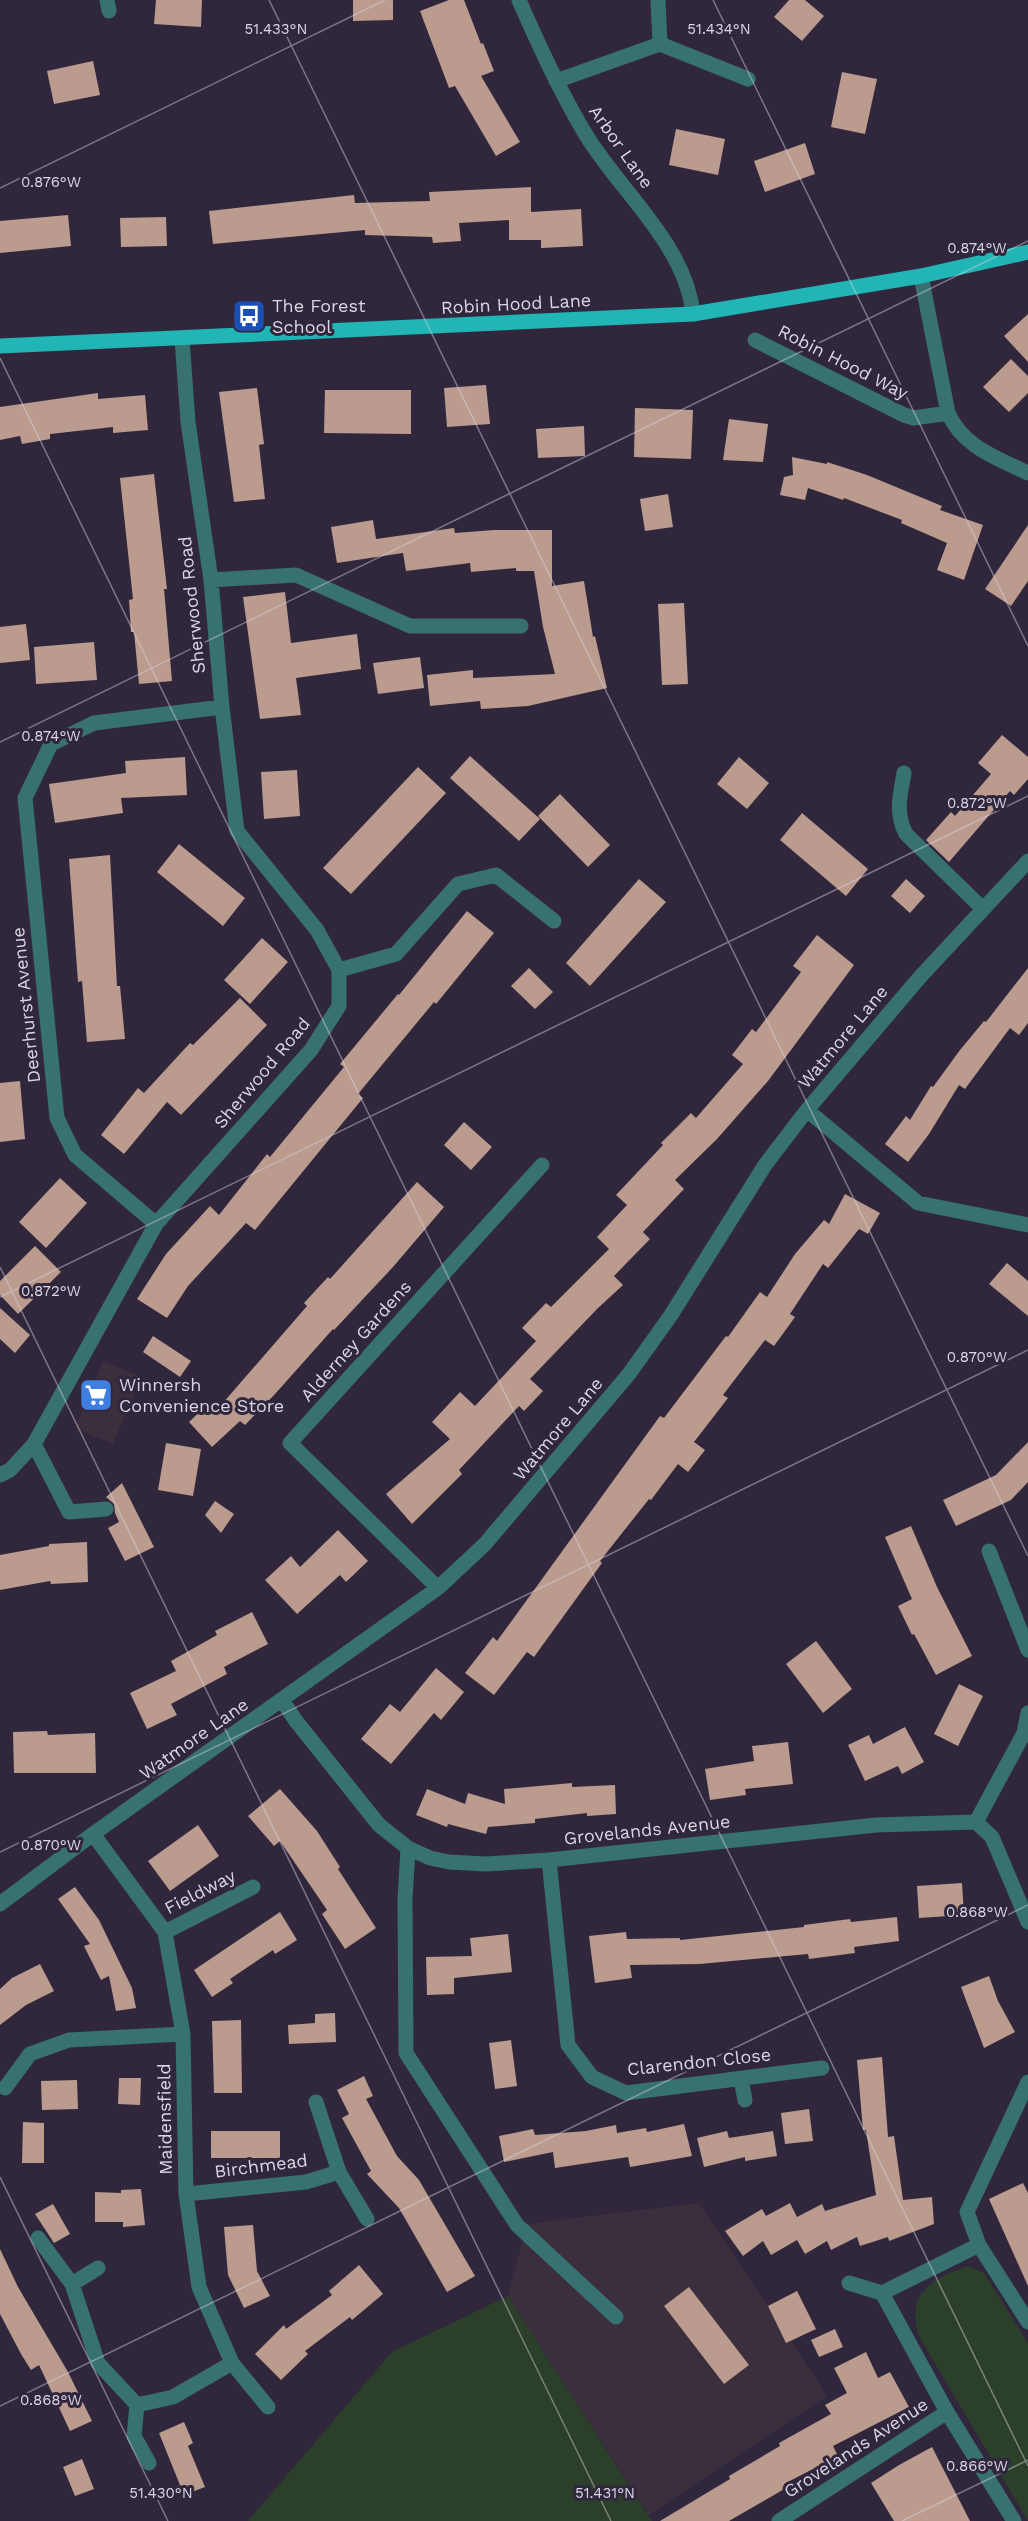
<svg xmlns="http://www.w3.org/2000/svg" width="1028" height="2521" font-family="'Work Sans',sans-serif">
<rect width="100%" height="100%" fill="#31273d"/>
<path fill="#3c2f3d" d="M103 1361 141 1377 113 1444 75 1428Z
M699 2203 827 2396 649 2515 508 2296 527 2224Z"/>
<path fill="#2b3f2a" d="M968 2266 984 2273 1028 2343V2521L920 2338C904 2296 930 2278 968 2266Z
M508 2296 652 2521H248L392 2352Z"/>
<path fill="#ba9b8e" d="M156 0H202L201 27 154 24Z
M353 0H393V20L353 21Z
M449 0H464L481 44 483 43 494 71 481 76 520 142 496 156 455 86 449 88 420 11Z
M789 0H805L824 16 802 41 774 17Z
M93 61 100 95 54 104 47 71Z
M842 72 877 79 865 134 831 127Z
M676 129 725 139 718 175 669 165Z
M805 143 815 174 765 192 754 161Z
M531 187V212L581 209 583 246 541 248V240H509V220L459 223 461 241 433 243 432 237 365 235V230L213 244 209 211 354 195 355 203 430 201 429 192Z
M68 215 71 246 0 253V221Z
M166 217 167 246 121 247 120 218Z
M1028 314V362L1004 336Z
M1011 359 1028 376V393L1009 412 983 387Z
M486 385 490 424 447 427 444 388Z
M257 388 264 444 259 445 265 499 234 502 219 392Z
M325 390H411V434L324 433Z
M98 393V399L145 395 148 430 113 433V427L50 434V439L22 444 20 436 0 440V407Z
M635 408 693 410 691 459 634 457Z
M729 419 768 424 763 462 723 460Z
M584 426 585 456 538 458 536 429Z
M792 457 827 464V462L867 475 942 506 940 510 983 525 964 580 937 570 947 543 901 523 902 520 844 498 843 500 808 488 805 500 780 495 784 477 793 475Z
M154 474 167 589H164L172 681 139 684 134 632H131L129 600 133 599 120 478Z
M668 494 673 527 645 531 640 499Z
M373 520 376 539 454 528 455 533 494 530H552V586L584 581 593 637 595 636 607 688 528 706 481 709 480 701 430 706 427 675 473 670V678L555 674 543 627 534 571H516V568L471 572 470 563 406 571 403 553 337 563 331 527Z
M1028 525V581L1011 606 985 589Z
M285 592 291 643 357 634 361 669 296 678 301 715 260 719 243 597Z
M684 603 688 684 662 685 658 604Z
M26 624 30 660 0 663V627Z
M94 642 97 680 36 684 34 647Z
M420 657 424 688 378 694 373 663Z
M1002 735 1028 757V779L1014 795 1010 791 949 862 926 840 951 812 955 816 991 774 978 763Z
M470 756 540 819 519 841 450 778Z
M185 757 187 795 121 798 123 813 55 823 49 784 126 773 125 761Z
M739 757 769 783 747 809 717 784Z
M418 767 446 793 351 894 323 868Z
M297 770 300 816 264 819 261 772Z
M560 794 610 845 588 867 538 816Z
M802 813 868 869 846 896 780 840Z
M179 844 245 898 223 926 157 872Z
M110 855 117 986H120L125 1039 87 1042 82 981 78 982 69 859Z
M639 879 666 902 590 986 566 963Z
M906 879 925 896 910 913 891 896Z
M467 911 494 933 436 1004 434 1002 358 1094 363 1098 255 1230 246 1223 188 1286 167 1318 137 1299 166 1254 210 1206 219 1215 267 1154 270 1157 344 1067 340 1064 398 994 399 995Z
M817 935 854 965 768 1081 717 1139 675 1180 684 1189 643 1232 650 1239 614 1276 623 1285 597 1309 530 1379 543 1391 524 1411 519 1406 459 1470 462 1474 412 1524 386 1494 450 1439 432 1422 460 1392 475 1406 536 1341 522 1328 546 1303 551 1307 609 1249 597 1237 627 1205 616 1195 663 1145 661 1143 691 1113 696 1118 743 1064 732 1055 752 1029 756 1032 801 972 793 966Z
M262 938 288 962 250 1004 224 980Z
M529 968 553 992 535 1009 511 986Z
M1028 968V1023L1019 1035 1010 1028 965 1089 959 1085 929 1134 908 1162 885 1144 906 1116 910 1120 931 1086 933 1087 960 1050 984 1021 986 1022Z
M240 998 267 1025 181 1115 167 1102 124 1154 101 1135 138 1088 144 1093 190 1043 193 1045Z
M20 1081 25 1139 0 1142V1083Z
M464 1122 492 1147 471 1170 444 1145Z
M60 1178 87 1203 46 1248 19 1222Z
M417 1182 444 1207 393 1267 334 1330 333 1329 275 1394 245 1425 240 1421 212 1447 189 1422 209 1403 216 1411 307 1306 304 1303 328 1277 330 1279Z
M845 1194 880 1213 868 1234 859 1229 828 1268 823 1264 790 1314 795 1317 774 1346 765 1340 723 1395 728 1398 694 1442 705 1450 688 1472 678 1464 651 1500 649 1499 600 1561 602 1563 534 1657 527 1652 494 1695 465 1673 493 1637 497 1641 516 1615 660 1416 664 1418 726 1336 728 1337 760 1292 767 1297 795 1254 824 1220 829 1224Z
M35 1246 61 1272 18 1314 0 1295V1281Z
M1007 1263 1028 1281V1316L989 1284Z
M0 1308 30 1335 15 1353 0 1339Z
M153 1336 191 1361 180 1377 143 1352Z
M1028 1442V1482L1011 1500 956 1526 943 1500 996 1475Z
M166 1443 201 1449 193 1496 158 1490Z
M122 1483 154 1547 125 1561 108 1528 119 1522 115 1513 114 1504 106 1497Z
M215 1501 234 1514 221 1533 205 1515Z
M911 1526 937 1587 972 1656 936 1675 914 1634 912 1635 898 1606 912 1599 885 1537Z
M338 1530 368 1561 346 1582 340 1575 297 1614 265 1580 291 1556 300 1567Z
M87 1542 88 1582 51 1584 50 1581 0 1590V1555L49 1546V1544Z
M252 1612 268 1644 224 1667 227 1674 171 1704 177 1715 147 1729 130 1693 176 1671 171 1661 217 1635 215 1631Z
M816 1641 852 1689 823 1713 786 1664Z
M436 1668 464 1692 441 1720 434 1713 391 1764 361 1739 390 1704 400 1712Z
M959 1684 983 1696 958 1746 934 1734Z
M905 1727 924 1762 902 1774 898 1766 865 1781 848 1745 869 1735 873 1744Z
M47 1731 48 1735 95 1733 96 1773H14L13 1732Z
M788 1742 793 1784 745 1789 746 1795 710 1800 705 1769 754 1761 752 1746Z
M572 1783V1787L615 1785 616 1814 587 1816V1813L535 1819V1823L488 1827 486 1834 448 1824 447 1827 416 1815 427 1789 465 1804 468 1793 505 1804 504 1789Z
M280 1789 317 1831 340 1867 338 1869 376 1928 345 1949 322 1914 327 1910 280 1841 274 1846 248 1816Z
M198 1825 219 1856 170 1891 148 1861Z
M962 1883 964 1915 919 1918 917 1886Z
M75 1887 99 1920 132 1988 136 2008 116 2011 109 1976 101 1980 84 1946 90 1944 58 1899Z
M280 1912 297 1940 275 1954 273 1950 230 1979 233 1983 212 1997 194 1970Z
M897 1917 899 1941 854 1947 855 1953 809 1959 808 1954 700 1964 630 1965 632 1978 595 1983 589 1936 626 1932 627 1939 680 1938V1940L804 1927V1925L850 1919 851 1922Z
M508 1934 512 1972 454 1978V1994L427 1995 426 1957 472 1956 470 1938Z
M40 1964 54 1991 26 2005 0 2025V1989L12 1978Z
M989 1976 998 2001 1015 2032 984 2048 961 1987Z
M335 2013 336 2042 289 2044 288 2025 315 2023V2014Z
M241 2020 242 2093H214L212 2021Z
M511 2040 517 2086 495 2089 489 2043Z
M882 2057 888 2137 894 2136 903 2200 932 2197 934 2224 889 2241 888 2237 860 2246 857 2237 831 2250 827 2241 805 2254 797 2240 771 2255 763 2241 743 2256 725 2231 762 2209 766 2216 790 2203 797 2217 822 2204 825 2211 876 2195 866 2130H863L857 2060Z
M364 2076 373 2096 366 2099 397 2156 419 2180 475 2276 447 2292 399 2208 367 2174 371 2171 342 2118 349 2114 337 2090Z
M119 2078H141L140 2105 118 2104Z
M77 2080 78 2109 42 2110 41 2081Z
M809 2109 813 2141 785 2144 781 2113Z
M23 2122 44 2123V2163H22Z
M684 2124 692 2156 630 2167 628 2157 555 2168 553 2152 504 2162 499 2136 533 2129 535 2135 586 2131 616 2125 617 2133 646 2128 647 2132Z
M211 2131H280V2158H211Z
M727 2131 729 2138 773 2131 777 2156 745 2161V2157L704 2167 697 2138Z
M1023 2183 1028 2193V2286L989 2199Z
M141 2189 145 2225 123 2227V2222H95V2192L121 2193V2190Z
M53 2204 70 2234 54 2243 35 2214Z
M253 2225 257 2271 270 2296 244 2308 228 2275 224 2227Z
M0 2249 18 2287 68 2372 92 2421 70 2431 39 2365 31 2370 21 2354 0 2314Z
M359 2265 383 2294 352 2320 350 2317 305 2351 308 2354 281 2380 255 2354 284 2325 286 2329 332 2295 329 2291Z
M689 2287 749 2365 724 2384 664 2306Z
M797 2291 816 2329 786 2343 768 2306Z
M835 2329 843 2347 819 2357 811 2340Z
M866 2352 878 2378 890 2372 909 2407 833 2446 838 2456 784 2484 786 2488 729 2521H660L730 2479 729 2476 780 2446 779 2443 831 2414 825 2405 847 2393 834 2368Z
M184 2422 193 2443 188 2446 205 2487 184 2495 159 2433Z
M932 2447 970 2521H894L871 2483 899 2465Z
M82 2459 94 2489 75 2496 63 2467Z"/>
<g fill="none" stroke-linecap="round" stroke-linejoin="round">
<path stroke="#387171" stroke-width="15" d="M107 0 109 11
M519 0C539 46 560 92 586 135 620 191 686 245 693 314
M658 0 660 44
M556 81 660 44 748 79
M921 276 948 413C963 447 997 458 1028 473
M755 340 904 415 914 418 948 413
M211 580 296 575 410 626H521
M904 773C900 796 895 813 906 834L983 909
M339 970 396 954 458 884 496 875 554 921
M807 1110 918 1203 1028 1225
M156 1224 75 1155 57 1118 25 798 51 744 94 723 222 707
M34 1444 69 1512 106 1509
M0 1475 10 1470 34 1444 156 1224 311 1050 339 1006V970L317 930 237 831 222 707 211 580 188 422 182 339
M989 1551 1028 1650
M438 1588 290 1443 542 1165
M282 1700 296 1721 379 1825 408 1848 430 1858 449 1862 486 1864 549 1860 876 1825 976 1822 992 1837 1028 1922
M976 1822 1024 1733 1028 1713
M93 1834 165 1932 183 2034 186 2194 199 2287 232 2363 268 2407
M408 1848 405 1899 406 2053 517 2225 616 2317
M549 1860 568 2045 592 2077 626 2093 822 2068
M0 1904 93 1834 438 1588 485 1544 629 1374 671 1315 765 1165 807 1110 920 977 1028 861
M165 1932 253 1887
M741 2079 745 2100
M1028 2082 967 2212 979 2245 1028 2322
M5 2088 30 2054 69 2040 183 2034
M316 2102 339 2172
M186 2194 306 2182 339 2172 367 2219
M38 2238 72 2284 98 2363 137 2405 173 2397 232 2363
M849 2283 882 2293 979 2245
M72 2284 98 2268
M882 2293 947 2412 1014 2521
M137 2405 134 2436 149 2463
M779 2521 947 2412"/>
<path stroke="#21b5b5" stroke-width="15" d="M0 346 693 314 921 276 1028 252"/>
</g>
<path fill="none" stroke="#dbd5e4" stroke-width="1.5" stroke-opacity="0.45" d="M269 0 1028 1556M713 0 1028 646M0 188 385 0M0 358 1028 2466M0 742 1028 241M0 1267 611 2521M0 1297 1028 796M0 1852 1028 1350M0 2177 168 2521M0 2406 1028 1905M902 2521 1028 2460"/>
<defs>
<symbol id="bus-square" viewBox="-11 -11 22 22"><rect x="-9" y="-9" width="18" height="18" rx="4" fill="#1a4fb4" stroke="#31273d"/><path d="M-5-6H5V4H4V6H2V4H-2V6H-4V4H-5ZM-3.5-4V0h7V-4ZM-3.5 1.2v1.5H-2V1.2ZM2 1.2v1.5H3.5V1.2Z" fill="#fff"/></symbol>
<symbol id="supermarket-square" viewBox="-11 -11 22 22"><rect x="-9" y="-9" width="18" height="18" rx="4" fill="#3f7fe0" stroke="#31273d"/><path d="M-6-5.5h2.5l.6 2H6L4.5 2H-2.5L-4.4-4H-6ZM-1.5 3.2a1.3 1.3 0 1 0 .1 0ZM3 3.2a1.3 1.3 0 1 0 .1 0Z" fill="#fff"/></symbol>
</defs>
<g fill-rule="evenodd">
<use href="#bus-square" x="230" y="297" width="38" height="38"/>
<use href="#supermarket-square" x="77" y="1376" width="38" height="38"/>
</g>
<g text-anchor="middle" stroke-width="6" stroke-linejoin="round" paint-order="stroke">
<g font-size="18" fill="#dbd5e4" stroke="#31273d">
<text transform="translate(621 147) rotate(55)" y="6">Arbor Lane</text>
<text transform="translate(516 304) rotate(-3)" y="6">Robin Hood Lane</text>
<text transform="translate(843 362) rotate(27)" y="6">Robin Hood Way</text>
<text transform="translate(192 605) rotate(-96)" y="6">Sherwood Road</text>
<text transform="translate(26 1005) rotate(-96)" y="6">Deerhurst Avenue</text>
<text transform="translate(843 1037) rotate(-50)" y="6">Watmore Lane</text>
<text transform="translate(262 1073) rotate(-50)" y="6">Sherwood Road</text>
<text transform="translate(356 1341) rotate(-48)" y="6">Alderney Gardens</text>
<text transform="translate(558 1429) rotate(-50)" y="6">Watmore Lane</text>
<text transform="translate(194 1739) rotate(-35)" y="6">Watmore Lane</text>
<text transform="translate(647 1830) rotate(-6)" y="6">Grovelands Avenue</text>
<text transform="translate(200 1892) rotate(-27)" y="6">Fieldway</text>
<text transform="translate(699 2062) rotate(-6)" y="6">Clarendon Close</text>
<text transform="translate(165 2119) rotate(-91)" y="6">Maidensfield</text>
<text transform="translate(261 2166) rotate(-7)" y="6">Birchmead</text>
<text transform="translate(856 2448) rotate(-33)" y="6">Grovelands Avenue</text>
</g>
<g font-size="18" fill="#dbd5e4" stroke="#31273d" text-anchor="start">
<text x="272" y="312">The Forest<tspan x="272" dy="21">School</tspan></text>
<text x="119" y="1391">Winnersh<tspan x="119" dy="21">Convenience Store</tspan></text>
</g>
</g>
<g font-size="15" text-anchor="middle" fill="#dbd5e4" stroke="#31273d" stroke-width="6" stroke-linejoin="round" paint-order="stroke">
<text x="719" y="34">51.434°N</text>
<text x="276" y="34">51.433°N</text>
<text x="51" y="187">0.876°W</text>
<text x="977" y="253">0.874°W</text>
<text x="51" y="741">0.874°W</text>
<text x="977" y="808">0.872°W</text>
<text x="51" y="1296">0.872°W</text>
<text x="977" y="1362">0.870°W</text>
<text x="51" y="1850">0.870°W</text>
<text x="977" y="1917">0.868°W</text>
<text x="51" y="2405">0.868°W</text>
<text x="977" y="2471">0.866°W</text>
<text x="161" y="2498">51.430°N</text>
<text x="605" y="2498">51.431°N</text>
</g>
</svg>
